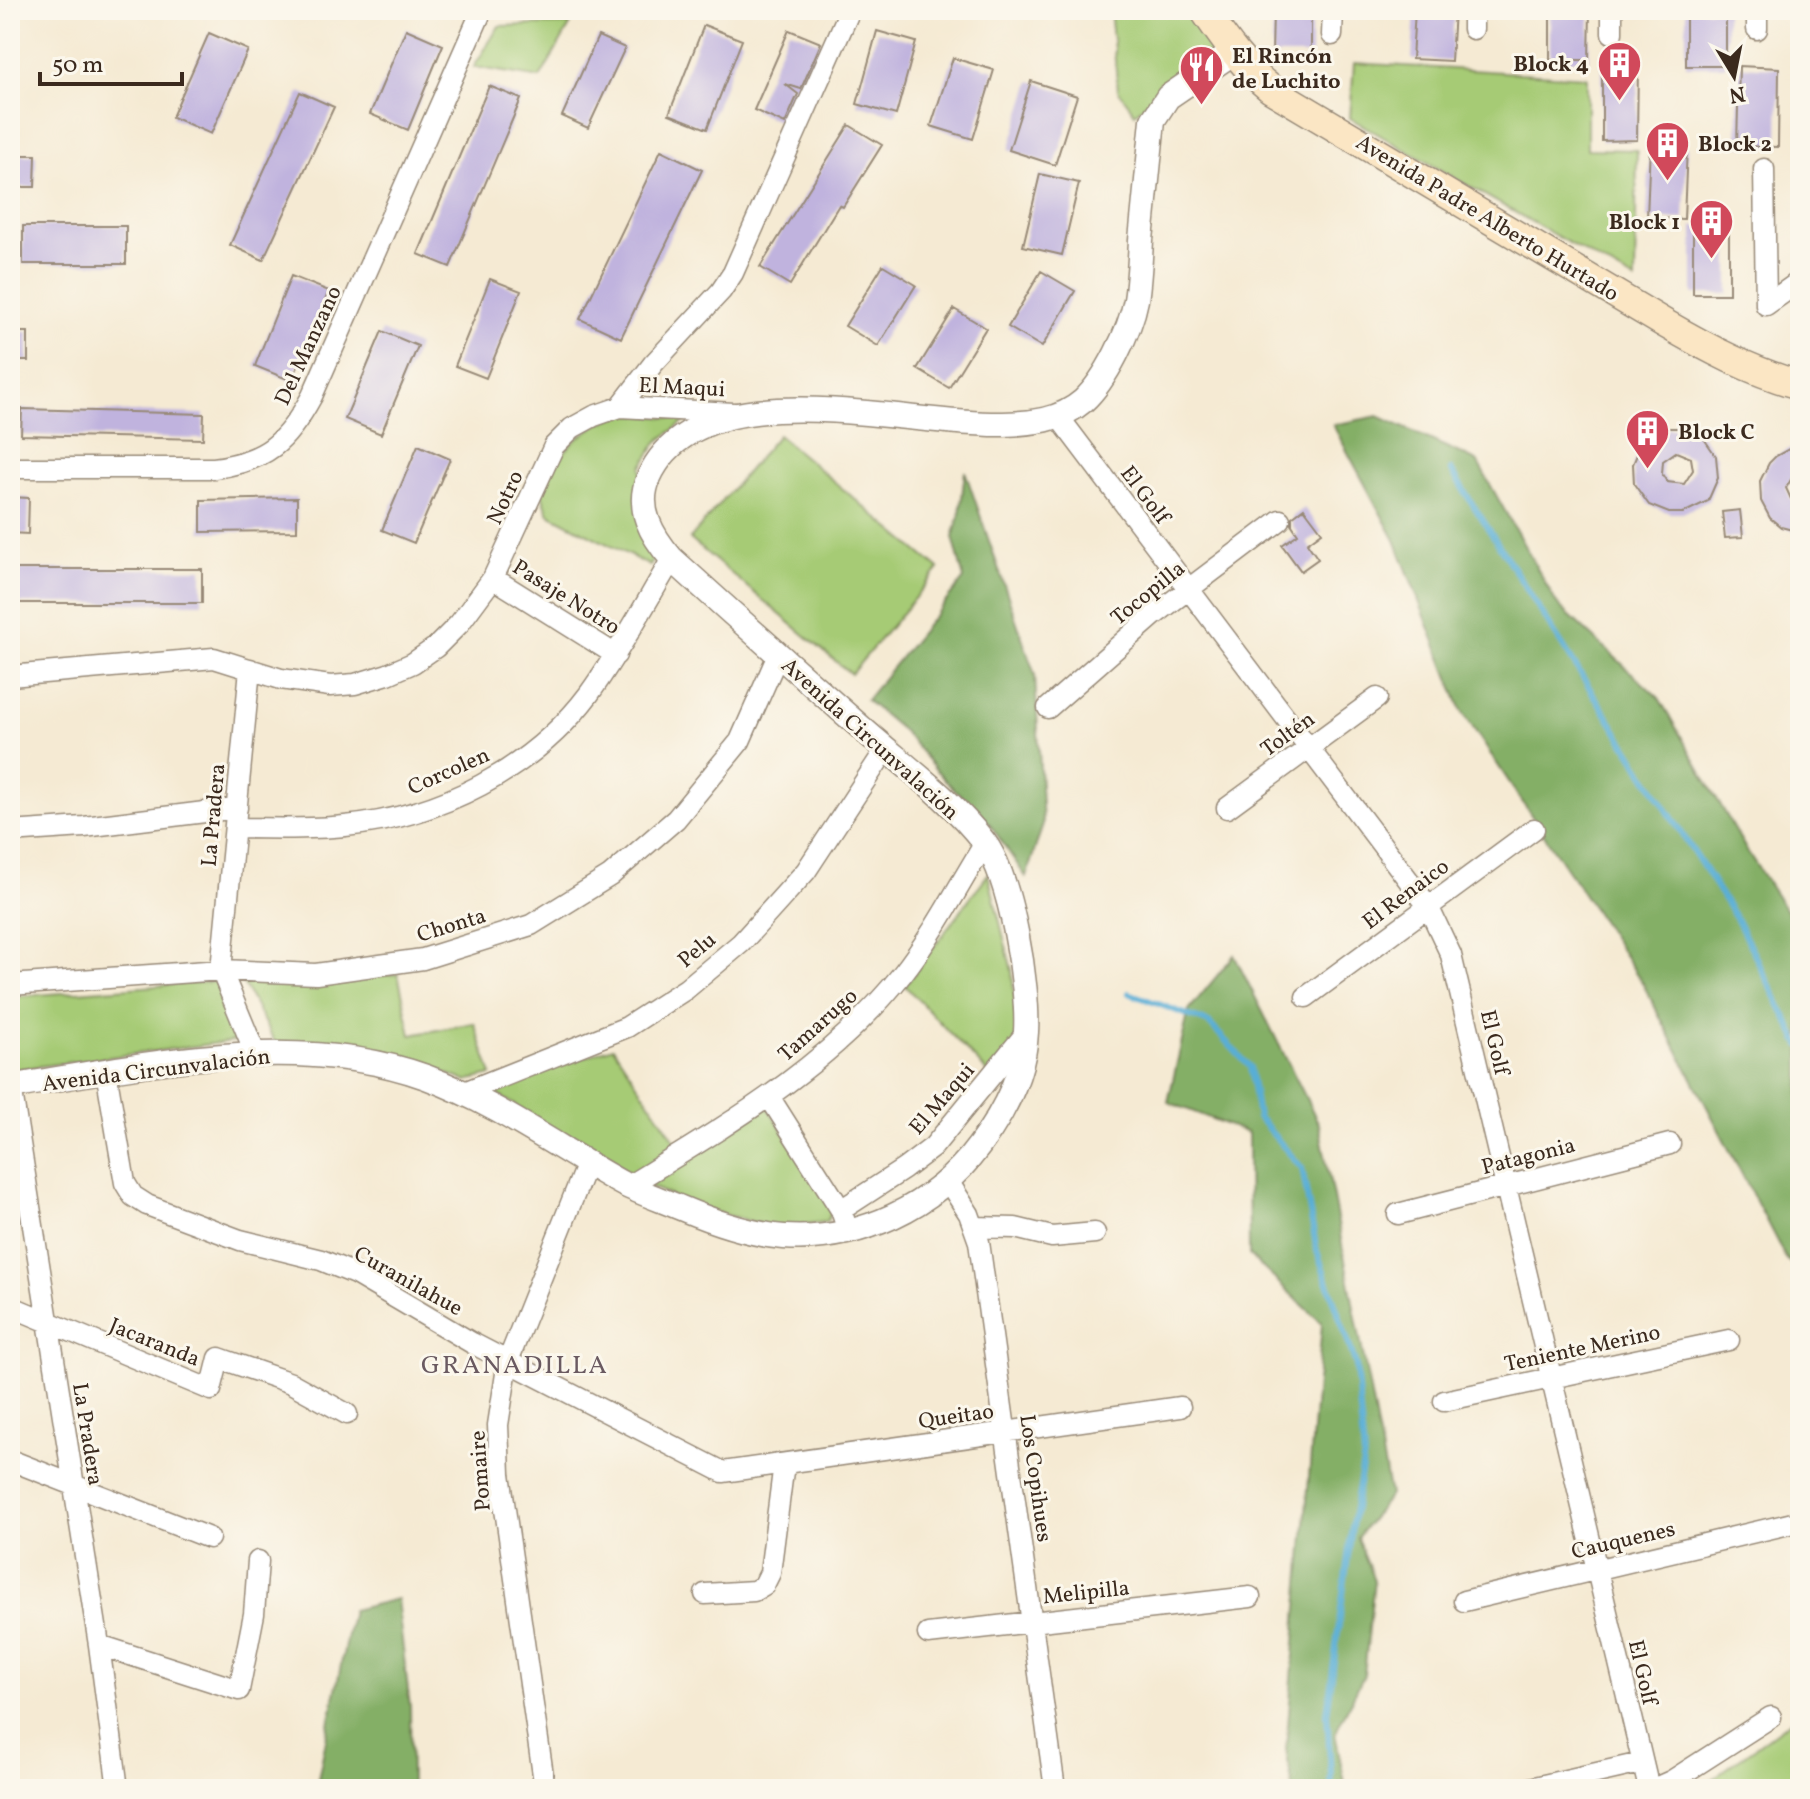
<svg xmlns="http://www.w3.org/2000/svg" width="1810" height="1799" font-family="Vollkorn,serif">
<rect width="100%" height="100%" fill="#fbf7ec"/>
<filter id="ink" filterUnits="userSpaceOnUse"><feTurbulence type="fractalNoise" baseFrequency=".0125" numOctaves="2"/><feDisplacementMap in="SourceGraphic" scale="16" xChannelSelector="R" yChannelSelector="G"/><feConvolveMatrix kernelMatrix="1 2 1 2 8 2 1 2 1" color-interpolation-filters="sRGB"/></filter>
<filter id="wash" filterUnits="userSpaceOnUse"><feTurbulence type="fractalNoise" baseFrequency=".006" numOctaves="4" result="noise"/><feDisplacementMap in="SourceGraphic" scale="32" xChannelSelector="R" yChannelSelector="G"/><feGaussianBlur stdDeviation="1.8" result="paint"/><feColorMatrix in="noise" values="0 0 0 0 0 0 0 0 0 0 0 0 0 0 0 0 0 1.4 0 .05"/><feComposite in="paint" operator="in"/></filter>
<g filter="url(#wash)">
<rect width="100%" height="100%" fill="#f5ead3"/>
<path fill="#a6cb75" stroke="#707a4a" stroke-width="2" d="M1110 10H1189L1215 49 1135 113 1118 90Z
M571 24 540 78 474 67 499 26Z
M1354 63 1587 77V149L1637 150 1635 281 1350 118Z
M623 414 688 419 657 442 641 468 657 554 650 566 549 514 542 494C560 450 577 430 623 414Z
M778 435 939 569 851 674 690 539Z
M988 874 1012 971 1018 1040 988 1073 905 986Z
M398 974 411 1035 474 1023 492 1075 466 1081 393 1053 276 1044 240 978 311 982Z
M223 981 250 1039 10 1070V997Z
M613 1047 680 1148 634 1176 490 1090Z
M767 1106 833 1210 826 1222 774 1227 698 1208 643 1183Z
M1800 1714V1789H1699Z"/>
<path fill="#84af66" stroke="#606c42" stroke-width="2" d="M1378 416 1477 461 1557 604 1659 698 1747 851 1800 932V1274L1785 1257 1642 982 1462 711 1395 540 1333 425Z
M965 471 1035 675 1043 824 1026 877 989 823 944 779 904 732 866 700 964 579 953 537 960 514Z
M1234 955 1319 1124 1390 1495 1357 1538 1374 1580 1364 1675 1335 1733 1346 1789H1293L1286 1749 1322 1323 1249 1255 1248 1133 1168 1102 1189 1010Z
M397 1599 410 1707 411 1789H316L352 1610Z"/>
<g fill="none" stroke-linecap="round" stroke-linejoin="round">
<path stroke="#58aed5" stroke-width="6" d="M1451 470 1737 920 1800 1045
M1129 993 1209 1023 1250 1067 1258 1117 1302 1168 1317 1251 1356 1365 1364 1456 1353 1519 1327 1714 1332 1789"/>
</g>
<g id="blocks">
<path fill="#c0b3de" fill-rule="evenodd" d="M1273 10H1311V55H1272Z
M1415 10H1454L1451 61 1412 59Z
M1550 10H1590L1589 60H1550Z
M1686 10H1726V66H1686Z
M704 25 742 40 707 129 669 114Z
M406 29 443 45 408 130 370 114Z
M789 30 821 43 801 89 785 84 798 94 785 124 754 110Z
M877 31 916 42 896 115 857 104Z
M209 33 248 50 211 134 172 117Z
M598 36 625 48 588 128 562 116Z
M953 58 994 70 973 139 931 126Z
M1602 64H1638L1637 140 1602 141Z
M1739 66 1779 68 1778 147 1737 146Z
M1031 81 1077 96 1055 165 1009 150Z
M489 86 521 99 450 267 418 254Z
M300 92 334 107 263 260 230 245Z
M849 125 882 145 843 207 839 205 790 285 760 267Z
M1650 144 1687 146 1684 219 1647 218Z
M661 150 702 170 621 338 580 319Z
M10 155H36L35 187H10Z
M1040 174 1079 183 1062 255 1023 246Z
M23 226H126V264H23Z
M1693 226 1729 227V294H1693Z
M883 265 916 285 878 346 845 326Z
M1041 271 1075 291 1042 347 1008 327Z
M291 276 329 291 292 381 255 366Z
M490 279 521 291 486 378 455 366Z
M954 309 986 328 949 388 917 369Z
M382 331 418 346 381 434 345 419Z
M10 332H28V361H10Z
M22 409 204 414 203 439 21 435Z
M1666 428H1682L1702 436 1716 456 1718 478 1708 501 1683 513H1669L1649 505 1634 484 1633 464 1642 443 1658 431ZM1676 452 1691 458 1693 470 1684 484 1667 482 1662 474 1663 461Z
M418 445 450 459 414 543 382 530Z
M1800 447V474L1793 476 1786 488 1791 499 1800 504V532L1781 527 1770 518 1761 501 1760 481 1769 463 1776 456 1789 449Z
M10 497 29 498 28 534 10 533Z
M297 498V531L201 532V500Z
M1304 508 1322 532 1307 543 1318 559 1301 571 1282 545 1298 534 1292 525V517Z
M1740 510 1743 537 1725 538 1722 512Z
M15 569H202V603H15Z"/>
</g>
</g>
<g filter="url(#ink)">
<use href="#blocks" fill-opacity="0" stroke="#988a78" stroke-width="2"/>
<g fill="none" stroke-linecap="round" stroke-linejoin="round">
<defs>
<path id="minor" d="M1757 10V29
M1473 29V10
M1612 33V10
M1332 35 1333 10
M1764 169 1766 305
M1766 305 1800 281
M620 407 734 413
M1058 416 1428 906 1451 955 1649 1789
M10 468H214C267 461 287 442 312 396L482 10
M493 578 616 655
M250 669 221 970 256 1055
M10 676 214 658 281 679 330 686 355 684 388 674 413 663 436 647 459 624 493 578 554 446 572 428 594 416 620 407 653 364 721 291 733 273 850 10
M1048 708 1153 616 1280 520
M1227 808 1377 698
M235 828C271 828 308 830 345 826 439 817 532 770 589 694 620 651 645 604 672 559
M10 832 84 827 237 808
M10 985 221 970 316 974 423 959 531 925 610 876 676 819 740 741 778 655
M1306 997 1534 829
M106 1071 125 1183 133 1196 147 1205 240 1240 321 1260 355 1274 472 1343 723 1472 1180 1407
M11 1086 99 1645 118 1789
M462 1093 627 1027 686 989 741 943 806 871 886 749
M770 1098 841 1210
M948 1181 969 1214 979 1242 1055 1789
M628 1186C727 1125 830 1066 903 973 933 935 959 885 985 843
M1398 1214 1670 1144
M974 1227 1015 1228 1052 1237 1095 1233
M848 1231 841 1210 904 1169 933 1147 1026 1033
M10 1306 211 1390 219 1358 291 1383 347 1414
M1444 1401 1729 1340
M10 1460 209 1538
M705 1594 754 1591 764 1585 770 1573 783 1471 788 1464
M1464 1601 1793 1523
M928 1634 1250 1597
M99 1645 239 1690 254 1614 258 1561
M545 1789 500 1474 498 1425 508 1361 587 1163
M1526 1789 1641 1763
M1653 1789 1673 1780 1771 1717"/>
<path id="tertiary" d="M10 1087C142 1065 297 1030 426 1077 497 1103 558 1148 623 1184 641 1193 662 1200 681 1208 714 1222 748 1234 784 1237 859 1242 934 1207 979 1146 1003 1114 1024 1074 1026 1032 1029 987 1011 877 984 842 951 799 906 767 866 732 801 675 736 617 672 559 652 536 635 508 649 477 700 365 905 427 1003 424 1032 423 1060 421 1083 401 1106 380 1130 331 1136 300 1139 281 1140 260 1141 240 1145 200 1149 160 1153 120L1168 97 1234 52"/>
<path id="secondary" d="M1204 10C1224 39 1243 67 1271 89L1664 323C1707 348 1752 372 1800 385"/>
</defs>
<use href="#minor" stroke="#988a78" stroke-width="23"/>
<use href="#tertiary" stroke="#988a78" stroke-width="27"/>
<use href="#secondary" stroke="#988a78" stroke-width="31"/>
<use href="#minor" stroke="#fff" stroke-width="20"/>
<use href="#tertiary" stroke="#fff" stroke-width="24"/>
<use href="#secondary" stroke="#fbe6c4" stroke-width="28"/>
</g>
</g>
<defs>
<symbol id="building-pin" viewBox="-11 -11 22 30"><path d="M0 17L-7.5 6A9.5 9.5 0 1 1 7.5 6Z" fill="#d1495b" stroke="#fbf7ec"/><path d="M-4-6H4V6H1V3H-1V6H-4ZM-2.5-4.3h1.7v1.8h-1.7ZM.8-4.3h1.7v1.8H.8ZM-2.5-1h1.7V.8h-1.7ZM.8-1h1.7V.8H.8Z" fill="#fff"/></symbol>
<symbol id="restaurant-pin" viewBox="-11 -11 22 30"><path d="M0 17L-7.5 6A9.5 9.5 0 1 1 7.5 6Z" fill="#d1495b" stroke="#fbf7ec"/><path d="M-5-6h1v4h1v-4h1v4h1v-4h1v5L-1.5 .5V6h-2V.5L-5-1ZM5-6V6H3V1.5H1.5Q1.5-4 5-6Z" fill="#fff"/></symbol>
</defs>
<g fill-rule="evenodd">
<use href="#building-pin" x="1594" y="38" width="51" height="69"/>
<use href="#restaurant-pin" x="1176" y="42" width="51" height="69"/>
<use href="#building-pin" x="1642" y="118" width="51" height="69"/>
<use href="#building-pin" x="1686" y="196" width="51" height="69"/>
<use href="#building-pin" x="1622" y="406" width="51" height="69"/>
</g>
<g text-anchor="middle" stroke-width="6" stroke-linejoin="round" paint-order="stroke">
<g font-size="22" font-weight="bold" fill="#3b2a1e" stroke="#fbf7ec" text-anchor="start">
<text x="1232" y="63">El Rincón<tspan x="1232" dy="25">de Luchito</tspan></text>
<text x="1589" y="71" text-anchor="end">Block 4</text>
<text x="1698" y="151">Block 2</text>
<text x="1680" y="229" text-anchor="end">Block 1</text>
<text x="1678" y="439">Block C</text>
</g>
<g font-size="22" fill="#3b2a1e" stroke="#fbf7ec">
<text transform="translate(1488 217) rotate(31)" y="8">Avenida Padre Alberto Hurtado</text>
<text transform="translate(307 345) rotate(-65)" y="8">Del Manzano</text>
<text transform="translate(682 386) rotate(3)" y="8">El Maqui</text>
<text transform="translate(1146 494) rotate(53)" y="8">El Golf</text>
<text transform="translate(504 497) rotate(-65)" y="8">Notro</text>
<text transform="translate(1147 592) rotate(-39)" y="8">Tocopilla</text>
<text transform="translate(567 596) rotate(32)" y="8">Pasaje Notro</text>
<text transform="translate(1287 733) rotate(-36)" y="8">Toltén</text>
<text transform="translate(871 738) rotate(42)" y="8">Avenida Circunvalación</text>
<text transform="translate(448 770) rotate(-24)" y="8">Corcolen</text>
<text transform="translate(212 815) rotate(-85)" y="8">La Pradera</text>
<text transform="translate(1405 893) rotate(-37)" y="8">El Renaico</text>
<text transform="translate(451 924) rotate(-17)" y="8">Chonta</text>
<text transform="translate(696 949) rotate(-40)" y="8">Pelu</text>
<text transform="translate(817 1024) rotate(-42)" y="8">Tamarugo</text>
<text transform="translate(1496 1042) rotate(77)" y="8">El Golf</text>
<text transform="translate(156 1069) rotate(-7)" y="8">Avenida Circunvalación</text>
<text transform="translate(941 1098) rotate(-49)" y="8">El Maqui</text>
<text transform="translate(1528 1155) rotate(-14)" y="8">Patagonia</text>
<text transform="translate(409 1280) rotate(29)" y="8">Curanilahue</text>
<text transform="translate(155 1341) rotate(22)" y="8">Jacaranda</text>
<text transform="translate(1582 1347) rotate(-12)" y="8">Teniente Merino</text>
<text transform="translate(956 1415) rotate(-8)" y="8">Queitao</text>
<text transform="translate(89 1434) rotate(81)" y="8">La Pradera</text>
<text transform="translate(479 1471) rotate(-94)" y="8">Pomaire</text>
<text transform="translate(1037 1478) rotate(82)" y="8">Los Copihues</text>
<text transform="translate(1623 1539) rotate(-13)" y="8">Cauquenes</text>
<text transform="translate(1086 1591) rotate(-6)" y="8">Melipilla</text>
<text transform="translate(1644 1672) rotate(77)" y="8">El Golf</text>
</g>
<g font-size="26" letter-spacing="2" fill="#6a5a61" stroke="#fbf7ec">
<text x="515" y="1373">GRANADILLA</text>
</g>
</g>
<rect width="1810" height="1799" fill="none" stroke="#fbf7ec" stroke-width="40"/>
<g transform="translate(1734 76) rotate(170)" stroke="#fbf7ec" stroke-width="6" paint-order="stroke">
<path d="M0-6L14 30L0 20L-14 30Z" fill="#3b2a1e"/>
<text y="-12" font-size="22" font-weight="bold" text-anchor="middle" fill="#3b2a1e">N</text>
</g>
<path d="M40 72v12h142v-12" fill="none" stroke="#3b2a1e" stroke-width="4"/>
<text x="52" y="72" font-size="24" fill="#3b2a1e" stroke="#fbf7ec" stroke-width="6" paint-order="stroke">50 m</text>
</svg>
